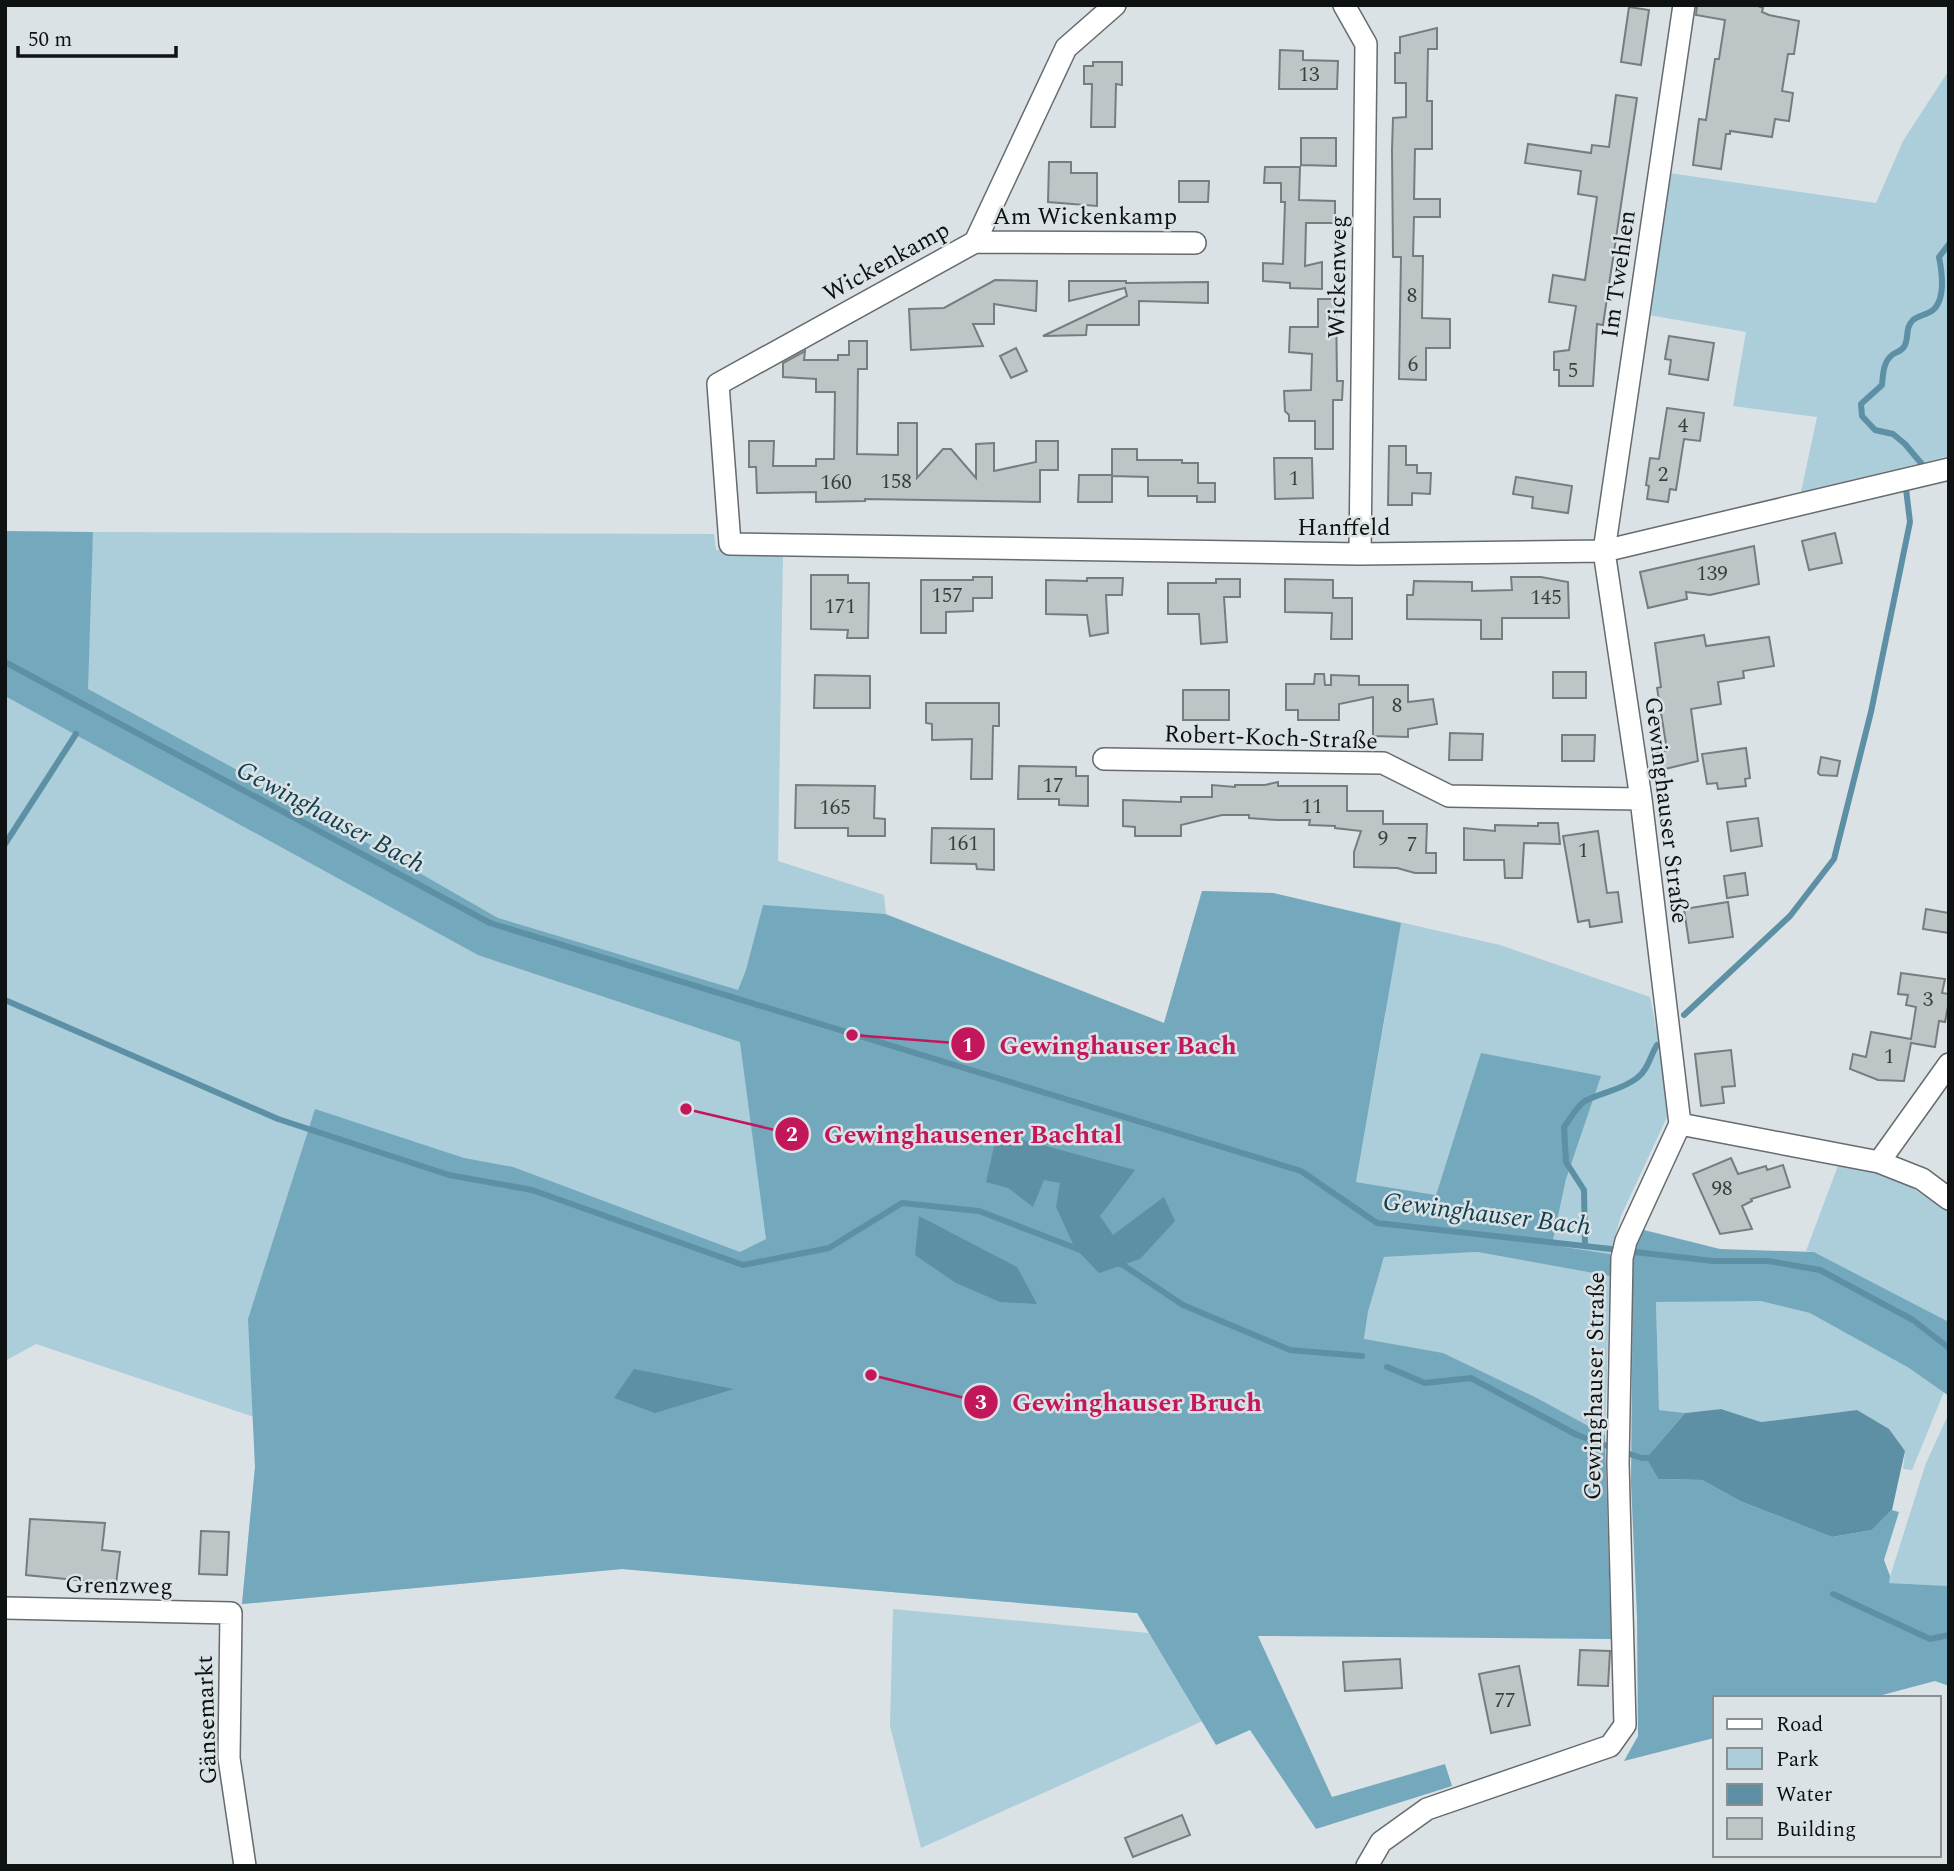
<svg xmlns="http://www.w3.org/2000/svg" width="1954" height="1871" font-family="Spectral,serif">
<rect width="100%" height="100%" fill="#dbe2e5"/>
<path fill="#accdda" d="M1949 70V456L1801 492 1817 417 1733 406 1746 332 1649 315 1669 173 1876 203 1903 141Z
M93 532 714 534 716 550 783 554 778 861 884 895 886 914 1164 1023 1202 891 1273 893 1500 945 1650 997 1664 1068 1668 1115 1621 1216 1610 1254 1552 1245 1566 1179 1482 1053 1436 1195 1356 1182 1386 1011 1137 1613 622 1569 242 1604 255 1467 254 1417 36 1344 5 1361V540L93 543Z
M1839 1163 1891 1174 1949 1212V1322L1814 1252 1806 1251Z
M1477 1252 1610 1276 1605 1435 1537 1398 1364 1340 1368 1312 1384 1257Z
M1712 1300 1760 1301 1811 1313 1909 1368 1944 1392 1912 1470 1903 1469 1905 1451 1857 1410 1761 1422 1721 1409 1685 1413 1659 1410 1656 1302Z
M1949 1413V1586L1888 1583 1926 1463Z
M893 1609 1149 1633 1203 1721 921 1848 890 1726Z"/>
<path fill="#74a8bd" d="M5 531 93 532 88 689 285 796 498 918 738 990 746 970 763 905 885 914 1164 1023 1202 891 1273 893 1401 923 1356 1182 1436 1195 1481 1053 1601 1076 1566 1179 1552 1245 1610 1254V1276L1477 1252 1384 1257 1368 1312 1364 1339 1443 1353 1537 1398 1605 1435 1611 1639 1258 1636 1332 1797 1445 1764 1452 1786 1316 1829 1250 1730 1216 1745 1137 1613 622 1569 242 1604 255 1467 248 1319 315 1109 464 1158 513 1167 740 1252 766 1239 740 1042 478 955 5 696Z
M1640 1229 1720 1249 1814 1252 1949 1322V1396L1909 1368 1810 1313 1760 1301 1656 1302 1659 1410 1685 1413 1646 1458 1658 1479 1702 1480 1740 1501 1832 1537 1872 1530 1892 1510 1899 1512 1884 1560 1890 1576 1889 1583 1949 1586V1686L1935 1681 1871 1698H1714V1738L1624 1761 1638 1736 1637 1617 1631 1483 1633 1257Z"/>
<path fill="#5d90a4" d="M997 1133 1135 1170 1100 1216 1113 1235 1164 1197 1175 1221 1140 1259 1099 1273 1075 1248 1056 1207 1060 1183 1044 1180 1033 1207 1008 1188 986 1182Z
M919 1216 1017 1267 1037 1304 1000 1302 956 1283 915 1255Z
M634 1369 734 1389 655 1413 614 1398Z
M1721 1409 1761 1422 1857 1410 1889 1429 1905 1451 1892 1510 1872 1530 1832 1537 1740 1501 1702 1480 1658 1479 1646 1458 1685 1413Z"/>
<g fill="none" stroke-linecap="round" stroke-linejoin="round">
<path stroke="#5d90a4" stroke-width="6" d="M1921 463 1905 444 1893 434 1875 430 1862 416 1861 404 1882 385C1883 375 1883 362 1892 355 1897 351 1902 352 1905 345 1909 336 1905 328 1913 320 1919 315 1927 315 1933 310 1946 299 1942 272 1939 257L1949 244
M5 662 490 923 1301 1171 1377 1223 1611 1249
M5 844 76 734
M5 1000 278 1119 449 1175 532 1190 743 1265 829 1248 902 1203 979 1211 1083 1251
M1684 1015 1790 916 1834 859 1871 712 1910 522 1906 489
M1585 1246 1584 1190 1566 1162 1564 1127C1570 1119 1577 1106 1585 1101 1602 1092 1622 1090 1637 1078 1648 1070 1650 1056 1657 1045
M1635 1252 1713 1261H1768L1820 1270 1913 1320 1949 1348
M1116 1263 1123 1265 1183 1305 1290 1350 1362 1356
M1387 1367 1425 1383 1471 1378 1577 1435 1613 1448
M1623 1452 1642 1458H1653
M1833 1594 1930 1639 1949 1635"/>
</g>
<path fill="#bec5c7" stroke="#777d7f" stroke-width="2" d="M1697 5H1756L1763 8 1762 12 1769 15 1799 21 1794 54H1788L1782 91 1793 93 1789 121 1775 119 1772 137 1730 131V134H1726L1721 169 1693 165 1699 119 1706 120 1715 59H1719L1725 20 1696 15Z
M1629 7 1649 10 1641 65 1621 62Z
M1437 28V49H1428L1427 101H1432V149H1415L1414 199H1440V217H1414L1413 256H1423L1422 318 1450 319V348H1426V380L1399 379 1401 257H1393L1392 150 1393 118 1406 117V83H1395V53H1400V37Z
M1280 50 1303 51V60L1338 61 1337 89H1279Z
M1093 62H1122V85L1116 84 1115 127H1091L1092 84H1084V66H1093Z
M1616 95 1637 98 1603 325 1597 324 1593 386H1559V370H1554V352L1569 350 1576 306 1549 302 1553 275 1585 280 1597 197 1578 194 1581 171 1525 163 1528 144 1591 153 1592 145 1609 147Z
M1301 138H1336V166L1301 165Z
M1049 162H1071V173H1097V206L1048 202Z
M1265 167H1300L1299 200 1335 201V223H1306L1305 266 1322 262V289L1290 288V283L1263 281V263L1283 264 1285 202H1281V183H1264Z
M1179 181H1209L1208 202H1179Z
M995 280 1037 281 1036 311 994 304V324H973L983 346 911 350 909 309 944 308Z
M1069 281H1126V283L1208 282V303L1139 301V325H1087L1086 335 1043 336 1127 296 1125 288 1069 301Z
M1318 299H1336L1337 381H1343L1342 400H1333V449H1315V421H1289V415L1285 411 1284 391 1311 390 1312 354 1289 352 1290 327H1318Z
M1669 336 1714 343 1708 380 1669 374 1671 360 1665 359Z
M849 341H867V369H858L857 454 898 455V423H917V478L943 449H951L976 478V444L994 443V471L1036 462V441H1058V470H1040V502L865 499V501L816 502V492L757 493 756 467H749V441H774L773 466H816V459H834L835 392H816V379L783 377V363L805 351 804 360H838V355H849Z
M1016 348 1027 371 1011 378 1000 356Z
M1667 408 1704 413 1700 441 1684 439 1676 490 1670 489 1668 502 1647 499 1649 486 1646 485 1650 458 1659 459Z
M1389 446H1406V465H1417V473H1431L1430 494 1412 493V505H1388Z
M1112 449H1137V460H1182V463H1198V483H1215V502H1197V496H1148V477L1112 476V502H1078L1079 475H1112Z
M1274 458H1312L1313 498 1275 499Z
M1516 477 1572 486 1568 513 1532 508 1533 497 1513 494Z
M1835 533 1842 563 1809 570 1802 541Z
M1754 546 1759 584 1710 595 1686 592 1687 599 1648 608 1640 572Z
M811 575H848V583H869L868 638H847L848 630 811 629Z
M973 577H992V598H973V611L946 612V633H921V580H973Z
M1511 577H1541L1568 582 1569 618H1502V639H1481V620L1407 619V595H1413L1414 581 1472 582V591L1512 590Z
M1087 578H1123L1122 595H1106L1108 633 1090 636 1087 615 1046 614V580L1087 581Z
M1216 579H1240V597H1224L1227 642 1201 644 1199 614H1168V583H1216Z
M1285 579 1333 580V598H1352V639H1331L1332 613 1285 612Z
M1704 635 1706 646 1769 637 1774 666 1743 671 1744 678 1718 682 1721 704 1691 709 1698 761 1661 770 1657 753 1667 750 1657 688 1661 687 1655 643Z
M1553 672H1586V698H1553Z
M1315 674H1324L1325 685H1331V675L1359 676V685H1408V702L1433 699 1437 724 1408 729V737L1373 736V697L1339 704V720H1298V710H1286V684H1314Z
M815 675 870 676V708H814Z
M1183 690H1229V720H1183Z
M926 703H999V726H993L992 779H971L972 739 932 740V724L926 723Z
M1450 733 1483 734 1482 760H1449Z
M1562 735H1595L1594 761H1562Z
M1746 748 1750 778 1745 779 1746 786 1718 789 1717 783 1707 784 1702 754Z
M1821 757 1840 761 1837 776 1820 775 1818 773Z
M1019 766 1076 767V776H1088V806L1059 805V799H1018Z
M1278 782V786H1347V811H1383V824H1427L1426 853H1436V873H1415L1397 868 1354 867V852L1361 831 1335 828V826L1309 825 1310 820H1277L1249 818V815H1222L1181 825V836H1135V827L1123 826V800L1181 802V797H1212V785L1235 787V785H1265Z
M796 785 875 786 874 818 885 819V836H848V828H795Z
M1758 818 1762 846 1731 851 1727 822Z
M1538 823H1558L1560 844 1524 843 1522 878H1505L1504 860H1464V828L1495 831V825L1538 826Z
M932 828 994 829V870L977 869 976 864 931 863Z
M1598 831 1607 893 1618 892 1622 922 1590 927 1589 920 1578 922 1563 836Z
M1745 873 1748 895 1727 898 1724 876Z
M1728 902 1733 937 1689 943 1684 909Z
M1926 909 1949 913V933L1923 929Z
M1901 973 1945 979 1942 993 1949 994V1001L1945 1022 1939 1021 1935 1047 1911 1043 1904 1081 1878 1080 1850 1069 1853 1054 1866 1057 1871 1032 1911 1039 1916 1007 1906 1005 1908 995 1898 994Z
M1731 1050 1735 1086 1722 1087 1724 1103 1701 1106 1695 1054Z
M1731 1158 1738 1174 1766 1166 1767 1170 1783 1165 1790 1187 1751 1199 1752 1201 1742 1206 1752 1229 1720 1234 1693 1174Z
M30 1519 105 1523 102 1550 120 1552 116 1584 26 1575Z
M201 1531 229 1532 227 1575 199 1574Z
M1580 1650 1610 1651 1608 1686 1578 1685Z
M1400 1659 1402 1688 1345 1691 1343 1662Z
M1519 1666 1530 1725 1491 1733 1479 1674Z
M1182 1815 1190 1835 1133 1857 1125 1838Z"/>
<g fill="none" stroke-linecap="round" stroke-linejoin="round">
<defs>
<path id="minor" d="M1115 5 1066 48 975 242 718 384 730 544 1360 554 1604 551 1949 469
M1344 5 1366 44 1360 554
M975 242 1195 243
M1104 759 1383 763 1449 796 1641 799
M1680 1124 1879 1162 1922 1179 1949 1199
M1879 1162 1949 1064
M5 1608 231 1613 229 1758 245 1866
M1367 1866 1381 1842 1427 1809 1610 1746 1625 1725 1618 1463 1622 1258 1626 1241 1680 1124 1641 799 1604 551 1684 5"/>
</defs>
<use href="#minor" stroke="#656b6e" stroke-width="24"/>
<use href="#minor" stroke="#fff" stroke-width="21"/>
</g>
<g text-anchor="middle" stroke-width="5" stroke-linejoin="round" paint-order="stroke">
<g font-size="21" fill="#3b3f40">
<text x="1309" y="81">13</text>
<text x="1412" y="302">8</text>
<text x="1413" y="371">6</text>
<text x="1573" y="377">5</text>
<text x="1683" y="432">4</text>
<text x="1663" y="481">2</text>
<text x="1294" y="485">1</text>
<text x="896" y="488">158</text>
<text x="836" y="489">160</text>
<text x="1712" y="580">139</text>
<text x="947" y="602">157</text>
<text x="1546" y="604">145</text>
<text x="840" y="613">171</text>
<text x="1397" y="712">8</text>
<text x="1053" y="792">17</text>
<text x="1312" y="813">11</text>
<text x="835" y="814">165</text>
<text x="1383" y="845">9</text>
<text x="963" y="850">161</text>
<text x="1412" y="851">7</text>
<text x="1583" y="857">1</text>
<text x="1928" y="1006">3</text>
<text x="1889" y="1063">1</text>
<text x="1722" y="1195">98</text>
<text x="1505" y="1707">77</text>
</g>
<g font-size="24" fill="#0f1213" stroke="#dbe2e5">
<text x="1085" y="224">Am Wickenkamp</text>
<text transform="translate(886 261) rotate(-29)" y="8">Wickenkamp</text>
<text transform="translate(1618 274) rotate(-82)" y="8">Im Twehlen</text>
<text transform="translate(1337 277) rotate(-89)" y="8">Wickenweg</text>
<text x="1344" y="535">Hanffeld</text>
<text transform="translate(1271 737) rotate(2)" y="8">Robert-Koch-Straße</text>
<text transform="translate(1667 810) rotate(83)" y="8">Gewinghauser Straße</text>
<text transform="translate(1594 1386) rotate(-89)" y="8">Gewinghauser Straße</text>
<text transform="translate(119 1585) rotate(1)" y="8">Grenzweg</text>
<text transform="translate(206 1720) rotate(-92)" y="8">Gänsemarkt</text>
</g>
<g font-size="26" font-style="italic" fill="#11404f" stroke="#dbe2e5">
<text transform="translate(331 816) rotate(28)" y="9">Gewinghauser Bach</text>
<text transform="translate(1487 1213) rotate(7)" y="9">Gewinghauser Bach</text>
</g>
</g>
<path fill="none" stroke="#c2185b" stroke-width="2.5" d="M852 1035L968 1044M686 1109L792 1134M871 1375L981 1402"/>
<g fill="#c2185b" stroke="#dbe2e5" stroke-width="2.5">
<circle cx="852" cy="1035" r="7"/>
<circle cx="686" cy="1109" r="7"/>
<circle cx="871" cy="1375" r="7"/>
<circle cx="968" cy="1044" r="18"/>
<circle cx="792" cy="1134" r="18"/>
<circle cx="981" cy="1402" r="18"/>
</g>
<g font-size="21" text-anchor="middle" font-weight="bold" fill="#fff">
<text x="968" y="1052">1</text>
<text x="792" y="1141">2</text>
<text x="981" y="1409">3</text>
</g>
<g font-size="26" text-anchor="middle" font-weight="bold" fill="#c2185b" stroke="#dbe2e5" stroke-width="5" stroke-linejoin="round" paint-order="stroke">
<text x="1118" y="1054">Gewinghauser Bach</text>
<text x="973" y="1143">Gewinghausener Bachtal</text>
<text x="1137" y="1411">Gewinghauser Bruch</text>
</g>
<rect width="1954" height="1871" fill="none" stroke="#0f1213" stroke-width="14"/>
<rect x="1713" y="1696" width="228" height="161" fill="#dbe2e5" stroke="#898f91" stroke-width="2"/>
<rect x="1727" y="1719" width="35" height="10" fill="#ffffff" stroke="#898f91" stroke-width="2"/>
<text x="1776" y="1731" font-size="21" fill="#0f1213">Road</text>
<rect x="1727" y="1748" width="35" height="21" fill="#accdda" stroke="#898f91" stroke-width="2"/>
<text x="1776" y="1766" font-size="21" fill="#0f1213">Park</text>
<rect x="1727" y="1784" width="35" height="21" fill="#5d90a4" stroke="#898f91" stroke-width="2"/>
<text x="1776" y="1801" font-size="21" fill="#0f1213">Water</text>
<rect x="1727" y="1818" width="35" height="21" fill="#bec5c7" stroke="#898f91" stroke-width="2"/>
<text x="1776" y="1836" font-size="21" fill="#0f1213">Building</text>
<path d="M18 46v10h158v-10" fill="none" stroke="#0f1213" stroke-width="3.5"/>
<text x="28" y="46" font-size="21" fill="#0f1213" stroke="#dbe2e5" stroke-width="5" paint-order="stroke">50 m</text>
</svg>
